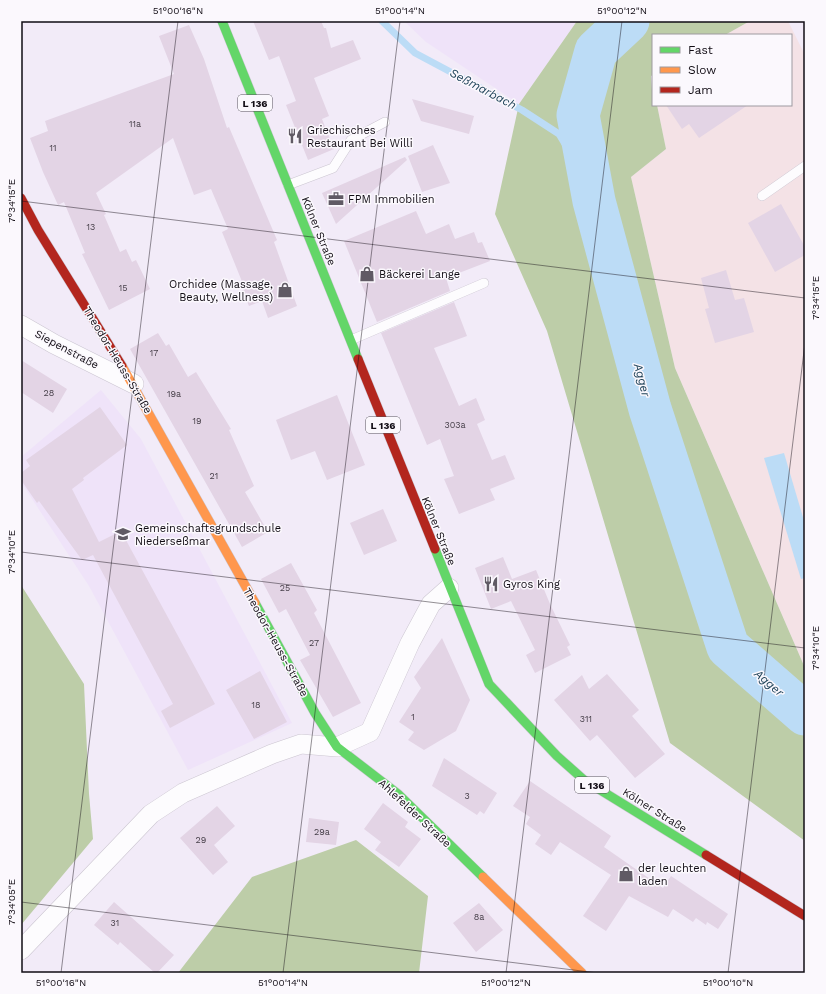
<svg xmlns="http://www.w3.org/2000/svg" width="826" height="994" font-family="'Work Sans',sans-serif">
<rect width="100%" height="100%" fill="#f2ebf8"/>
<path fill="#efe3f9" d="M404 21H577L519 104 426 42Z
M101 390 141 439 292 723 188 770 89 586 21 482V457Z"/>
<path fill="#f4e2e6" d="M750 21H788L805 55V668L675 368 631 177 666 149 657 105H791V35H725Z"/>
<path fill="#bdcda8" d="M577 21H750L725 35H653V75L651 76 653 105H657L666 149 631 177 675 368 805 668V841L670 743 547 331 495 214 519 104Z
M21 585 84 684 89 794 93 839 21 925Z
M356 840 428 896 419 973H178L252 877Z"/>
<path fill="#bcdcf6" d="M784 453 805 524V578L801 579 764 458Z"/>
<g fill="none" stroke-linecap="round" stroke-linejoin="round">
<path stroke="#bcdcf6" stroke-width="7" d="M382 21 415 53 522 110 559 134 565 144 587 154"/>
<path stroke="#bcdcf6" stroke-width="43" d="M628 21 596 51 578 115 594 201 650 409 728 647 805 714"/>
</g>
<path fill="#e3d4e5" d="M253 21H321L324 28H326L331 48 353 40 361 59 314 78 329 116 322 119 334 149 308 160 286 105 296 101 279 56 269 60Z
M189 25 204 59 227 128 229 127 277 240 274 242 297 306 268 318 262 301 249 306 242 290 245 289 222 232 228 229 211 189 194 195 173 138 96 193 106 214 104 215 120 252 126 249 132 262 136 260 150 289 109 310 82 254 85 253 64 202 58 205 43 172 30 138 48 131 45 121 174 74 159 36Z
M412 99 474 116 469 134 421 121Z
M666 105H748L699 138 689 124 682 129Z
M433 145 450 183 422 192 408 156Z
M405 157 407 160 336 224 322 193Z
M781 204 805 247V255L775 272 748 223Z
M416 211 426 234 449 224 455 239 474 232 478 243 482 242 490 261 446 278 450 291 377 322 344 241Z
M726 270 735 300 744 298 754 332 715 343 705 309 709 308 701 278Z
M454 302 467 336 434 348 459 406 476 398 485 420 477 424 492 460 505 455 515 479 490 489 495 500 459 514 444 479 454 476 440 439 427 445 381 333Z
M158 333 166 346 169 344 188 377 196 372 231 429 229 430 254 486 245 492 268 532 242 547 130 349Z
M21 360 67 389 53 413 21 392Z
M337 395 365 465 327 480 315 451 291 460 276 420Z
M100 407 127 445 83 478 84 480 72 489 99 542 121 531 215 704 170 728 161 711 173 704 93 555 82 560 39 501 37 503 21 480V473L30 466 26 460Z
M383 509 397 541 364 555 350 523Z
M503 557 512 579 536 570 550 604 570 645 567 647 571 655 535 673 526 655 535 650 511 601 491 609 475 568Z
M291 563 317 610 314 613 361 703 333 717 300 660 310 655 286 609 279 613 261 579Z
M442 638 470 700 456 731 424 750 408 740 414 732 399 722 421 688 414 677Z
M260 671 287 722 254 739 226 690Z
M607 674 639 710 632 716 665 754 635 778 597 735 590 741 554 700 582 675 589 689Z
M444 758 497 793 484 814 480 811 477 815 432 786Z
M530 781 611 836 604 847 663 888 671 876 728 914 718 929 707 922 706 925 696 918 693 922 673 909 668 917 629 896 606 931 583 916 611 875 560 842 551 855 535 844 541 835 526 824 530 817 513 806Z
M383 803 408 822 405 827 421 839 399 867 375 850 381 842 364 829Z
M217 806 235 826 214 845 228 862 213 875 180 838Z
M309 818 339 822 336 845 306 842Z
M114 902 174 955 157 973H155L120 942 118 945 94 925Z
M479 903 503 930 476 952 453 923Z"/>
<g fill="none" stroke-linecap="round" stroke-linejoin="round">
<defs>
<path id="lane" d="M288 185 333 168 351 140 385 122
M762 196 805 166
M351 340 484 283"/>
<path id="street" d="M21 325 54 344 134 384
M21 950 151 814 183 793 272 754 301 744 337 747 370 732 410 643 431 604 449 588"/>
<path id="fast" d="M222 21 358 359
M435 549 489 684 557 756 584 780 706 855
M255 603 315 713 337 747 398 794 483 877"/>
<path id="slow" d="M122 366 255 603
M483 877 582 973"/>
<path id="jam" d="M21 198 38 230 122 366
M358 359 435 549
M706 855 805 916"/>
</defs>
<use href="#lane" stroke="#ccc6d1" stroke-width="10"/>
<use href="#street" stroke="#ccc6d1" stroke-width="20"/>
<use href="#fast" stroke="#ccc6d1" stroke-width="10"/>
<use href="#slow" stroke="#ccc6d1" stroke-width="10"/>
<use href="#jam" stroke="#ccc6d1" stroke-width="10"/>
<use href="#lane" stroke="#fdfcfe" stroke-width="9"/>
<use href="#street" stroke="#fdfcfe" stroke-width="19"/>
<use href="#fast" stroke="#63d668" stroke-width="9"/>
<use href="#slow" stroke="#ff974d" stroke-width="9"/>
<use href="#jam" stroke="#b3261e" stroke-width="9"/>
</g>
<path fill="none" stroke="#110c14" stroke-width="1" stroke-opacity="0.45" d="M21 201 805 298M21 552 805 648M21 902 598 973M61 973 178 21M283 973 400 21M506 973 622 21M728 973 805 343"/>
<defs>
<symbol id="restaurant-bare" viewBox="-9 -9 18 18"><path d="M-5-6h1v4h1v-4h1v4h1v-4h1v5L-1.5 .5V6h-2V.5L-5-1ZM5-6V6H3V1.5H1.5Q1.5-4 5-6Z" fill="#605a64" stroke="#fbf8fd" stroke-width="2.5" paint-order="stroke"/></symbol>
<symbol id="office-bare" viewBox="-9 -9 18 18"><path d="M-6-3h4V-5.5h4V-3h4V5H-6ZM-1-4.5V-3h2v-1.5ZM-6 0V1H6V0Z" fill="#605a64" stroke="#fbf8fd" stroke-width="2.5" paint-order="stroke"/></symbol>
<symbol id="shop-bare" viewBox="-9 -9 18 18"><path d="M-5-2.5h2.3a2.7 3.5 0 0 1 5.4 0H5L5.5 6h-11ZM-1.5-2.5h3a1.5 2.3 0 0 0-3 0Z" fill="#605a64" stroke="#fbf8fd" stroke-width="2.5" paint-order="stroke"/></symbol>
<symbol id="school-bare" viewBox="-9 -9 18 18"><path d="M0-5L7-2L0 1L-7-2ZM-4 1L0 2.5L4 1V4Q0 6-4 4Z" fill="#605a64" stroke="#fbf8fd" stroke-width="2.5" paint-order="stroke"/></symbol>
</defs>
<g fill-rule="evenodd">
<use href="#restaurant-bare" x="284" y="125" width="22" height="22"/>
<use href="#office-bare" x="325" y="188" width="22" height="22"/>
<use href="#shop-bare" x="356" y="263" width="22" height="22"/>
<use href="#shop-bare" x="274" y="279" width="22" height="22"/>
<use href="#school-bare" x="112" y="523" width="22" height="22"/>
<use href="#restaurant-bare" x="480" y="573" width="22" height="22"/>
<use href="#shop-bare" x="615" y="863" width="22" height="22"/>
</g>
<g text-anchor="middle" stroke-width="3" stroke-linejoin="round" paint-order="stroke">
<g font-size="9" fill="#48404a">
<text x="135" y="127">11a</text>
<text x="53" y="151">11</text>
<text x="91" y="230">13</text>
<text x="123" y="291">15</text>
<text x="154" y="356">17</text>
<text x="49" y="396">28</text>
<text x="174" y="397">19a</text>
<text x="197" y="424">19</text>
<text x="455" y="428">303a</text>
<text x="214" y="479">21</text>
<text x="285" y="591">25</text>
<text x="314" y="646">27</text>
<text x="256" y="708">18</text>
<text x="413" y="720">1</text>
<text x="586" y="722">311</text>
<text x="467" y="799">3</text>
<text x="322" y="835">29a</text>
<text x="201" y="843">29</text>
<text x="479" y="920">8a</text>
<text x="115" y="926">31</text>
</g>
<g fill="#fbf8fd" stroke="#57535a" stroke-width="1">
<rect x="238" y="95" width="34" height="16" rx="3"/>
<rect x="366" y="417" width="34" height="16" rx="3"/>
<rect x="575" y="777" width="34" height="16" rx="3"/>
</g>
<g font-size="10" font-weight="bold" fill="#110c14">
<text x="255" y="107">L 136</text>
<text x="383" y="429">L 136</text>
<text x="592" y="789">L 136</text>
</g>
<g font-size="11" fill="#110c14" stroke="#fbf8fd" text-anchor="start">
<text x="307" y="134">Griechisches<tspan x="307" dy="13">Restaurant Bei Willi</tspan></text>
<text x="348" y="203">FPM Immobilien</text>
<text x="379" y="278">Bäckerei Lange</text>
<text x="273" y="288" text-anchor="end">Orchidee (Massage,<tspan x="273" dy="13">Beauty, Wellness)</tspan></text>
<text x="135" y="532">Gemeinschaftsgrundschule<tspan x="135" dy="13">Niederseßmar</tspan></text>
<text x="503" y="588">Gyros King</text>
<text x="638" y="872">der leuchten<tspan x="638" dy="13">laden</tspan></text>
</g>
<g font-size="11" fill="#110c14" stroke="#fbf8fd">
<text transform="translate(319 231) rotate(68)" y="4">Kölner Straße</text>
<text transform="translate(67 349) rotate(28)" y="4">Siepenstraße</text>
<text transform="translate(118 360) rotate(59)" y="4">Theodor-Heuss-Straße</text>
<text transform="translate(439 531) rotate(68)" y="4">Kölner Straße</text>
<text transform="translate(276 642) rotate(61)" y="4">Theodor-Heuss-Straße</text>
<text transform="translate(655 810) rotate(32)" y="4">Kölner Straße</text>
<text transform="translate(415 813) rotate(43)" y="4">Ahlefelder Straße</text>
</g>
<g font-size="12" font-style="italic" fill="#1f4359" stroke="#fbf8fd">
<text transform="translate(483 89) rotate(28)" y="4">Seßmarbach</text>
<text transform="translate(642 380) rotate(75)" y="4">Agger</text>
<text transform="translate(769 683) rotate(41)" y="4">Agger</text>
</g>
</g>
<rect width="826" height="994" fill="none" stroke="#fbf8fd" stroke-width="44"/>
<rect x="652" y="34" width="140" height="72" fill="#fbf8fd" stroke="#9d9aa0"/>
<rect x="660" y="47" width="20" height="6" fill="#63d668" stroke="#9d9aa0"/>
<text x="688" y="54" font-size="12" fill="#110c14">Fast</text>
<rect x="660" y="67" width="20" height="6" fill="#ff974d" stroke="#9d9aa0"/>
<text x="688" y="74" font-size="12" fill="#110c14">Slow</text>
<rect x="660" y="87" width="20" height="6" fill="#b3261e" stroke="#9d9aa0"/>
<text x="688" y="94" font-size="12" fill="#110c14">Jam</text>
<rect x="22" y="22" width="782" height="950" fill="none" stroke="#110c14" stroke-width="1.5"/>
<g font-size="10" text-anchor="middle" fill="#110c14">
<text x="178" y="14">51°00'16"N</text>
<text x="400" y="14">51°00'14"N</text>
<text x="622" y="14">51°00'12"N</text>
<text transform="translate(11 201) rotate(-90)" y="4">7°34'15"E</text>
<text transform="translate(815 298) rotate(-90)" y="4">7°34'15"E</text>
<text transform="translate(11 552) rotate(-90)" y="4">7°34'10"E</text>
<text transform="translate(815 648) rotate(-90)" y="4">7°34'10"E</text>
<text transform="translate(11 902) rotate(-90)" y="4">7°34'05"E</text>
<text x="61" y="986">51°00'16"N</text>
<text x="283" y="986">51°00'14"N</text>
<text x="506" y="986">51°00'12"N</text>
<text x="728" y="986">51°00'10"N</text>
</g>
</svg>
